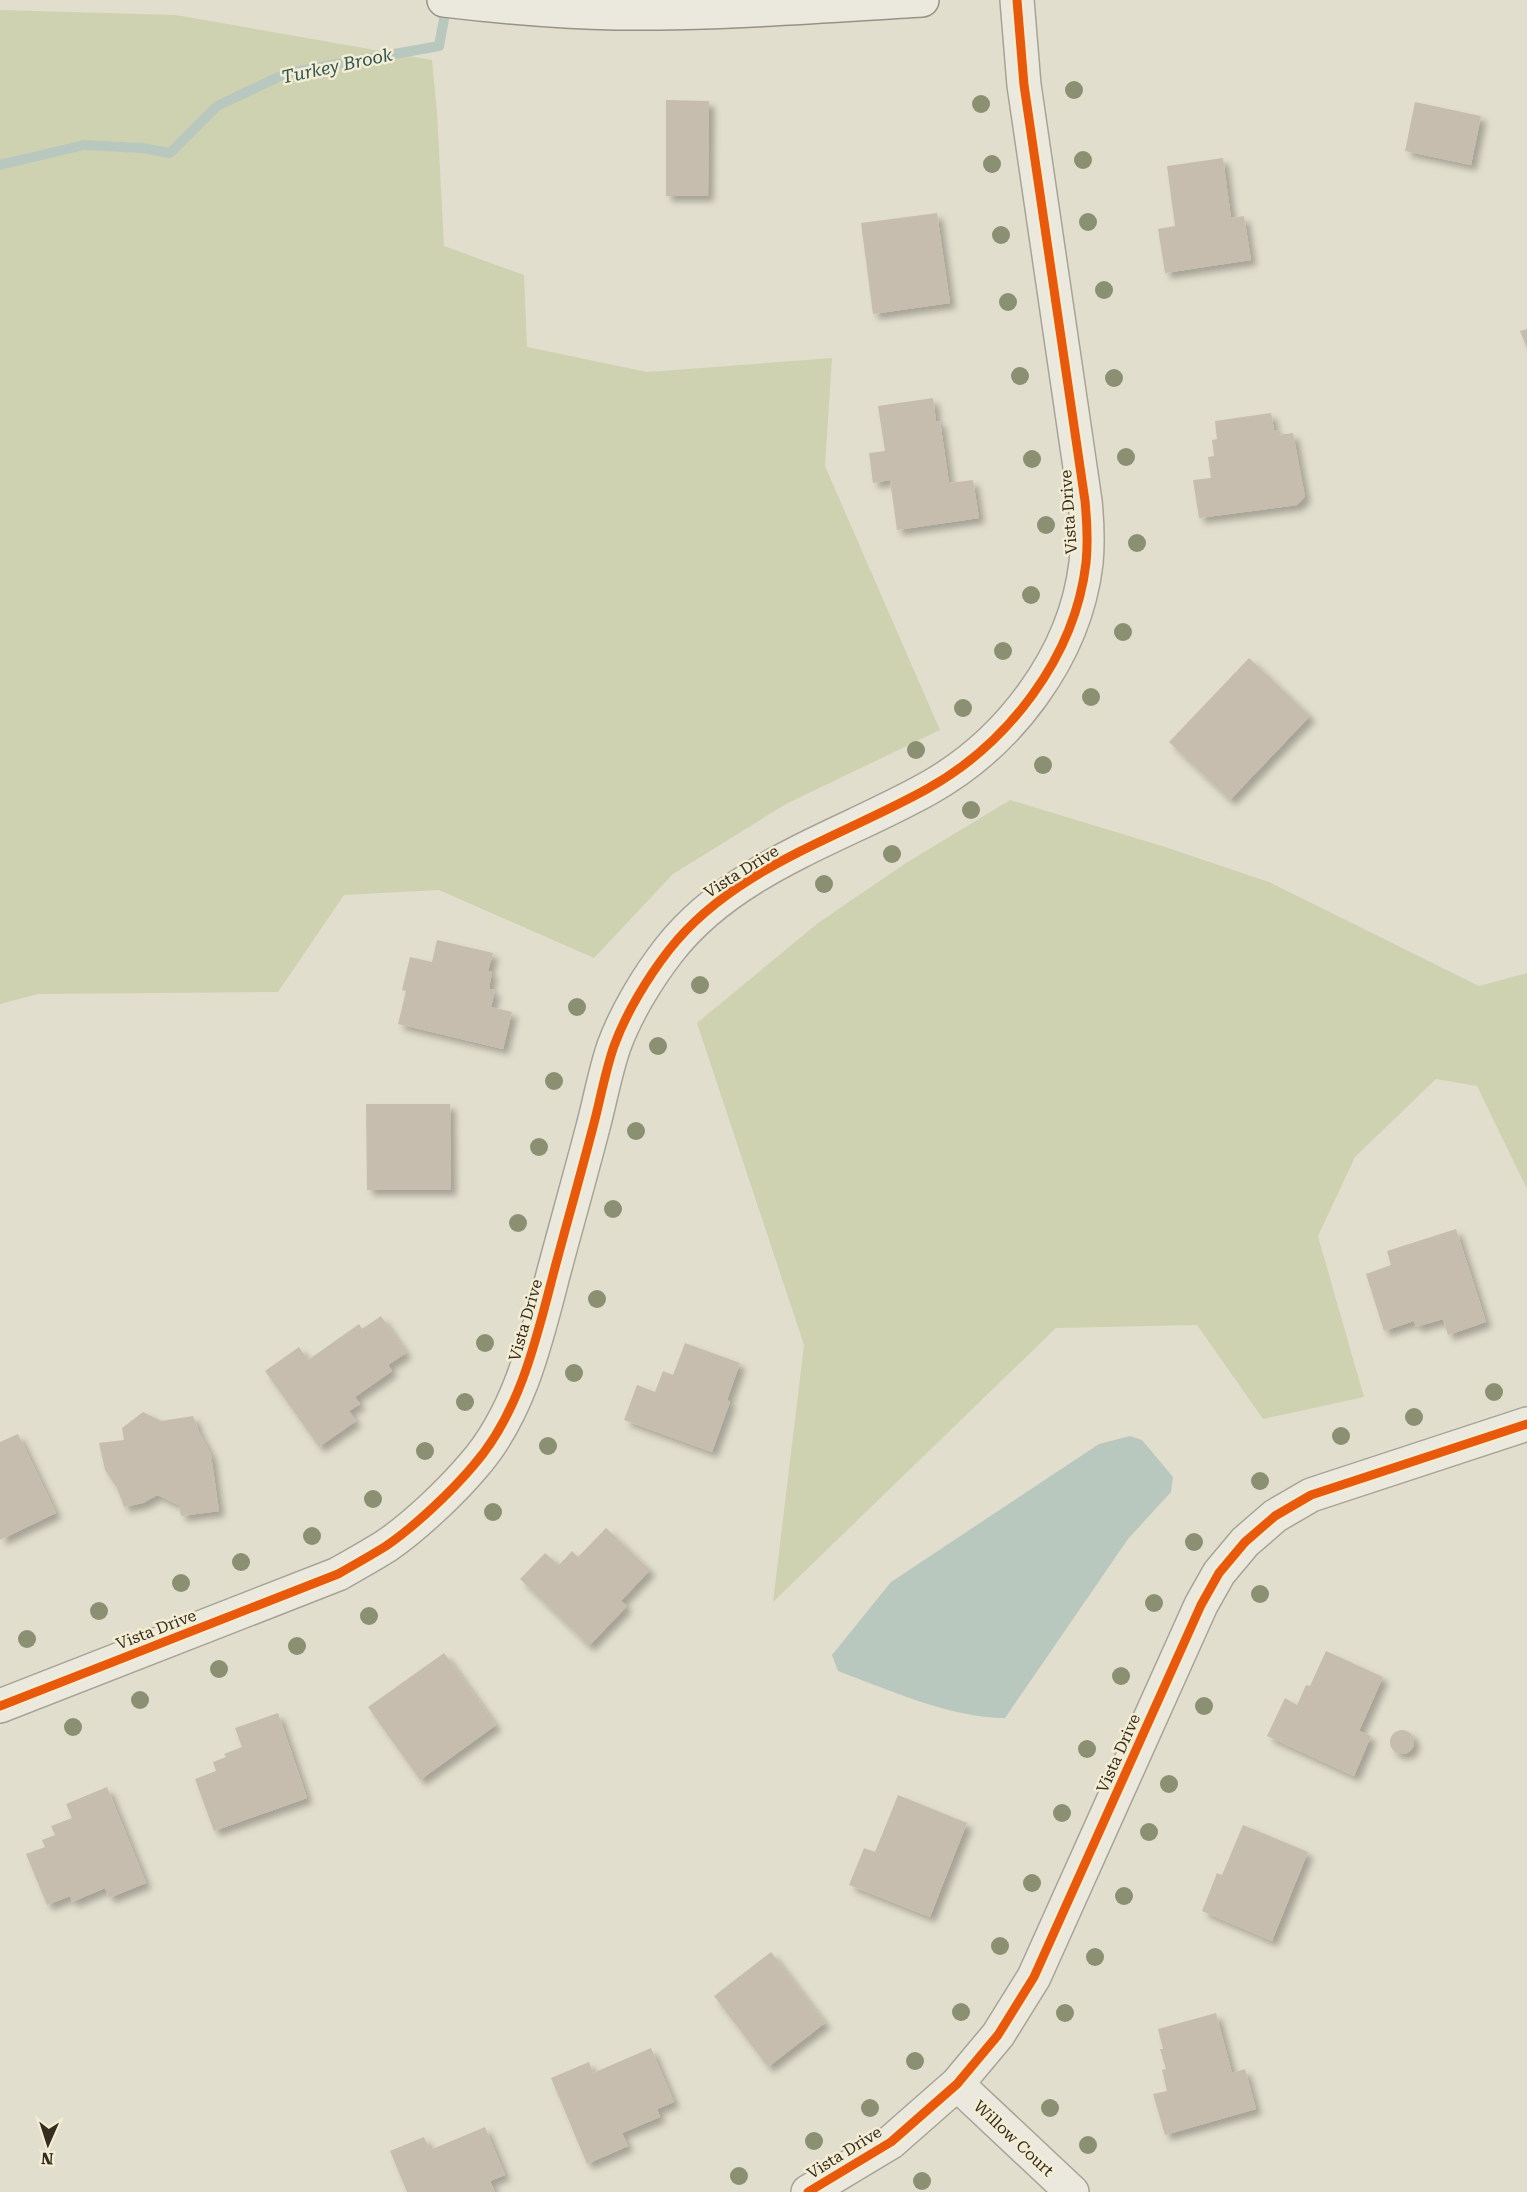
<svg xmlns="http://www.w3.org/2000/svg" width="1527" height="2192" font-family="'Roboto Serif',serif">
<defs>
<filter id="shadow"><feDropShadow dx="5.5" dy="5.5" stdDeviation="3" flood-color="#0004"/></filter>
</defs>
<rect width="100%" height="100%" fill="#e2decd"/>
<path fill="#cfd2b0" d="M0 10 176 15 432 60 437 112 444 246 524 275 527 347 647 372 832 358 825 466 940 730 786 804 673 874 594 958 439 890 344 895 278 992 38 994 0 1004Z
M1010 800 1162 846 1269 882 1479 986 1527 973V1189L1477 1086 1436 1079 1355 1157 1318 1236 1364 1397 1263 1419 1197 1325 1056 1328 773 1602 804 1345 697 1023 818 923 906 863Z"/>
<path fill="#b8c8bf" d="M1130 1436 1142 1440 1173 1477 1171 1492 1128 1539 1005 1718C951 1718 889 1690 838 1671L832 1655 891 1582 1099 1444Z"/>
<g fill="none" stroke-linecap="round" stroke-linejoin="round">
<path stroke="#b8c8bf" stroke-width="10" d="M0 165 84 145 142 148 170 153 217 106 287 73 439 46 447 3"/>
</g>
<path fill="#c6bdae" filter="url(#shadow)" d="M666 100 709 101 708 196H666Z
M1415 102 1481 116 1471 165 1405 151Z
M1223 158 1231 218 1244 216 1251 260 1165 273 1158 229 1175 226 1167 166Z
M937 213 950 303 873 314 861 223Z
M1527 329V348L1520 331Z
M933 398 936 421H940L949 483 973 480 979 518 897 530 890 480 873 483 869 453 885 451 878 406Z
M1271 413 1274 430H1277L1278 435 1293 433 1305 497 1297 505 1199 518 1193 480 1211 478 1208 457 1214 456 1212 440 1217 439 1215 421Z
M1249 658 1310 716 1230 800 1169 742Z
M437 940 493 953 488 971 492 972 489 989 495 990 491 1007 512 1012 503 1049 398 1024 406 991 402 990 410 957 432 962Z
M366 1104H450L451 1190H367Z
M1456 1229 1486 1322 1448 1335 1443 1319 1416 1327 1414 1321 1384 1331 1366 1274 1391 1265 1387 1251Z
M381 1316 406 1353 388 1365 392 1371 355 1397 360 1404 349 1411 356 1421 319 1447 265 1371 299 1347 308 1360 359 1324 362 1329Z
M685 1343 740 1363 727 1400 730 1402 712 1452 624 1420 637 1385 655 1392 663 1371 673 1375Z
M143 1412 161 1421 193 1416 199 1432 211 1455 219 1511 181 1516 179 1505 157 1495 143 1503 124 1507 117 1488 105 1470 99 1443 124 1440 122 1428Z
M18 1434 56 1513 0 1540V1442Z
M606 1528 650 1570 621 1601 627 1606 589 1646 520 1579 545 1553 559 1565 572 1551 578 1557Z
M1326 1651 1383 1677 1359 1731 1371 1736 1354 1776 1267 1736 1285 1698 1297 1705 1306 1685 1310 1686Z
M444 1653 496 1725 420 1780 368 1707Z
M278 1713 307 1798 214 1831 195 1779 216 1771 213 1762 226 1757 224 1754 242 1747 235 1728Z
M1390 1742a12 12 0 1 1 24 0a12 12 0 1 1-24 0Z
M107 1787 146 1883 109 1898 105 1888 72 1902 70 1896 47 1905 26 1854 45 1847 42 1840 55 1835 51 1826 72 1818 66 1804Z
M898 1795 967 1823 930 1917 849 1885 864 1848 875 1852Z
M1243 1825 1308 1852 1272 1941 1202 1911 1217 1873 1222 1875Z
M771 1952 825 2023 768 2067 714 1996Z
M1216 2013 1232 2073 1245 2069 1256 2109 1165 2135 1153 2094 1167 2091 1162 2070 1166 2069 1160 2049H1163L1158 2029Z
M651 2048 674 2102 657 2109 660 2117 622 2133 628 2146 587 2164 551 2078 589 2062 593 2073Z
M485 2127 505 2175 490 2181 495 2192H407L390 2151 424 2137 430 2150Z"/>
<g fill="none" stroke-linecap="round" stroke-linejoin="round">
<defs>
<path id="street" d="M0 1706 338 1574C354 1565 370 1556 386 1546 414 1527 451 1492 473 1466 519 1414 536 1341 553 1275 566 1226 580 1177 593 1127 600 1101 605 1072 614 1046 626 1013 648 977 669 950 733 868 839 838 927 789 1008 744 1075 657 1086 563 1088 543 1087 521 1085 501L1024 85 1017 0
M957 2084 1072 2192
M808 2192 891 2142 957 2084 998 2035 1034 1977 1201 1605 1219 1573 1245 1542 1275 1516 1311 1495 1527 1424"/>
<path id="secondary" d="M444 0C502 7 559 12 617 13 719 14 821 6 922 0"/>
</defs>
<use href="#street" stroke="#a8a396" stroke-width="36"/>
<use href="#secondary" stroke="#979286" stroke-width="36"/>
<use href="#street" stroke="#ebe8de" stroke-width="33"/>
<use href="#secondary" stroke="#ebe8de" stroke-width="33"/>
<defs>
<path id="cycleway" d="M0 1706 338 1574C354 1565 370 1556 386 1546 414 1527 451 1492 473 1466 519 1414 536 1341 553 1275 566 1226 580 1177 593 1127 600 1101 605 1072 614 1046 626 1013 648 977 669 950 733 868 839 838 927 789 1008 744 1075 657 1086 563 1088 543 1087 521 1085 501L1024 85 1017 0
M808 2192 891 2142 957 2084 998 2035 1034 1977 1201 1605 1219 1573 1245 1542 1275 1516 1311 1495 1527 1424"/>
</defs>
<use href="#cycleway" stroke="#f3edd3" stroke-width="13"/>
<use href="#cycleway" stroke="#e8590c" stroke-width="9"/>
</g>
<g fill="#8b9072">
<circle cx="1074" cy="90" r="9"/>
<circle cx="981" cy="104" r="9"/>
<circle cx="1083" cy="160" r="9"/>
<circle cx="992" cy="164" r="9"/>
<circle cx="1088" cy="222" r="9"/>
<circle cx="1001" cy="235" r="9"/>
<circle cx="1104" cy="290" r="9"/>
<circle cx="1008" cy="302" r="9"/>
<circle cx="1020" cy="376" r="9"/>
<circle cx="1114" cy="378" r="9"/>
<circle cx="1126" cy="457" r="9"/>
<circle cx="1032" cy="459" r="9"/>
<circle cx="1046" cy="525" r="9"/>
<circle cx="1137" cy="543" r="9"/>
<circle cx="1031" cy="595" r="9"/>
<circle cx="1123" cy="632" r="9"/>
<circle cx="1003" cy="651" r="9"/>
<circle cx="1091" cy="697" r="9"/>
<circle cx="963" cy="708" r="9"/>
<circle cx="916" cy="750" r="9"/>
<circle cx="1043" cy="765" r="9"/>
<circle cx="971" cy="810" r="9"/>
<circle cx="892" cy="854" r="9"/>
<circle cx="824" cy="884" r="9"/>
<circle cx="700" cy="985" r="9"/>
<circle cx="577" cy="1007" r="9"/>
<circle cx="658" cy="1046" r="9"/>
<circle cx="554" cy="1081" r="9"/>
<circle cx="636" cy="1131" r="9"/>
<circle cx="539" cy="1147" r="9"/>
<circle cx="613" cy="1209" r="9"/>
<circle cx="518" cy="1223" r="9"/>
<circle cx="597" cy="1299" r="9"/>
<circle cx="485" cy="1343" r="9"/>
<circle cx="574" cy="1373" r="9"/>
<circle cx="1494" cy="1392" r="9"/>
<circle cx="465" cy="1402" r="9"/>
<circle cx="1414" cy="1417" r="9"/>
<circle cx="1341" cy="1436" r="9"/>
<circle cx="548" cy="1446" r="9"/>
<circle cx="425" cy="1451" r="9"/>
<circle cx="1260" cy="1481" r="9"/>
<circle cx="373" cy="1499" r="9"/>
<circle cx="493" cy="1512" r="9"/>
<circle cx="312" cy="1536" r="9"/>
<circle cx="1194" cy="1542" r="9"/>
<circle cx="241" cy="1562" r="9"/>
<circle cx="181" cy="1583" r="9"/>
<circle cx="1260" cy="1594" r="9"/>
<circle cx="1154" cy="1603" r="9"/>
<circle cx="99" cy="1611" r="9"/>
<circle cx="369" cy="1616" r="9"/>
<circle cx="27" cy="1639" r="9"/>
<circle cx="297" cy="1646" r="9"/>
<circle cx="219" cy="1669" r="9"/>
<circle cx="1121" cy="1676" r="9"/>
<circle cx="140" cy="1700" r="9"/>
<circle cx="1204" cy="1706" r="9"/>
<circle cx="73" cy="1727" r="9"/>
<circle cx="1087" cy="1749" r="9"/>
<circle cx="1169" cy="1784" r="9"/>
<circle cx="1062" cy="1813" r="9"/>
<circle cx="1149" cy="1832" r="9"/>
<circle cx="1032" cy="1883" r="9"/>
<circle cx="1124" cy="1896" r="9"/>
<circle cx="1000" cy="1946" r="9"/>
<circle cx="1095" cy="1957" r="9"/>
<circle cx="961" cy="2012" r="9"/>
<circle cx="1065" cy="2013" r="9"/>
<circle cx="915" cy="2061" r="9"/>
<circle cx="870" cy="2108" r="9"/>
<circle cx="1050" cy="2108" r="9"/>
<circle cx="814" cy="2141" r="9"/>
<circle cx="1088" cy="2145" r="9"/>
<circle cx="739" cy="2176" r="9"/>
<circle cx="922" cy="2181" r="9"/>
</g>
<g text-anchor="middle" stroke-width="5" stroke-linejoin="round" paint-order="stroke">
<g font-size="16" fill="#362c1f" stroke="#f3edd3">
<text transform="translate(1068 512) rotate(-94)" y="6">Vista Drive</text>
<text transform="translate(741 871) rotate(-32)" y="6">Vista Drive</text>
<text transform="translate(525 1320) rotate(-74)" y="6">Vista Drive</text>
<text transform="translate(156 1629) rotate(-21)" y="6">Vista Drive</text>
<text transform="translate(1118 1753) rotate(-66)" y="6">Vista Drive</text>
<text transform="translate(1014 2138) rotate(43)" y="6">Willow Court</text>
<text transform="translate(844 2152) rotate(-32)" y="6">Vista Drive</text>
</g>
<g font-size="18" font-style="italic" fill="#2f5455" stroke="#f3edd3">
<text transform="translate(337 66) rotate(-12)" y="6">Turkey Brook</text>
</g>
</g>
<g transform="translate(48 2144) rotate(183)" stroke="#f3edd3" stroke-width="4.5" paint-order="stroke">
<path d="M0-4.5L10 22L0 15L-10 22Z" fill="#362c1f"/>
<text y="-9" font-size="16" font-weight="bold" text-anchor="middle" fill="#362c1f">N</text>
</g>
</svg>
